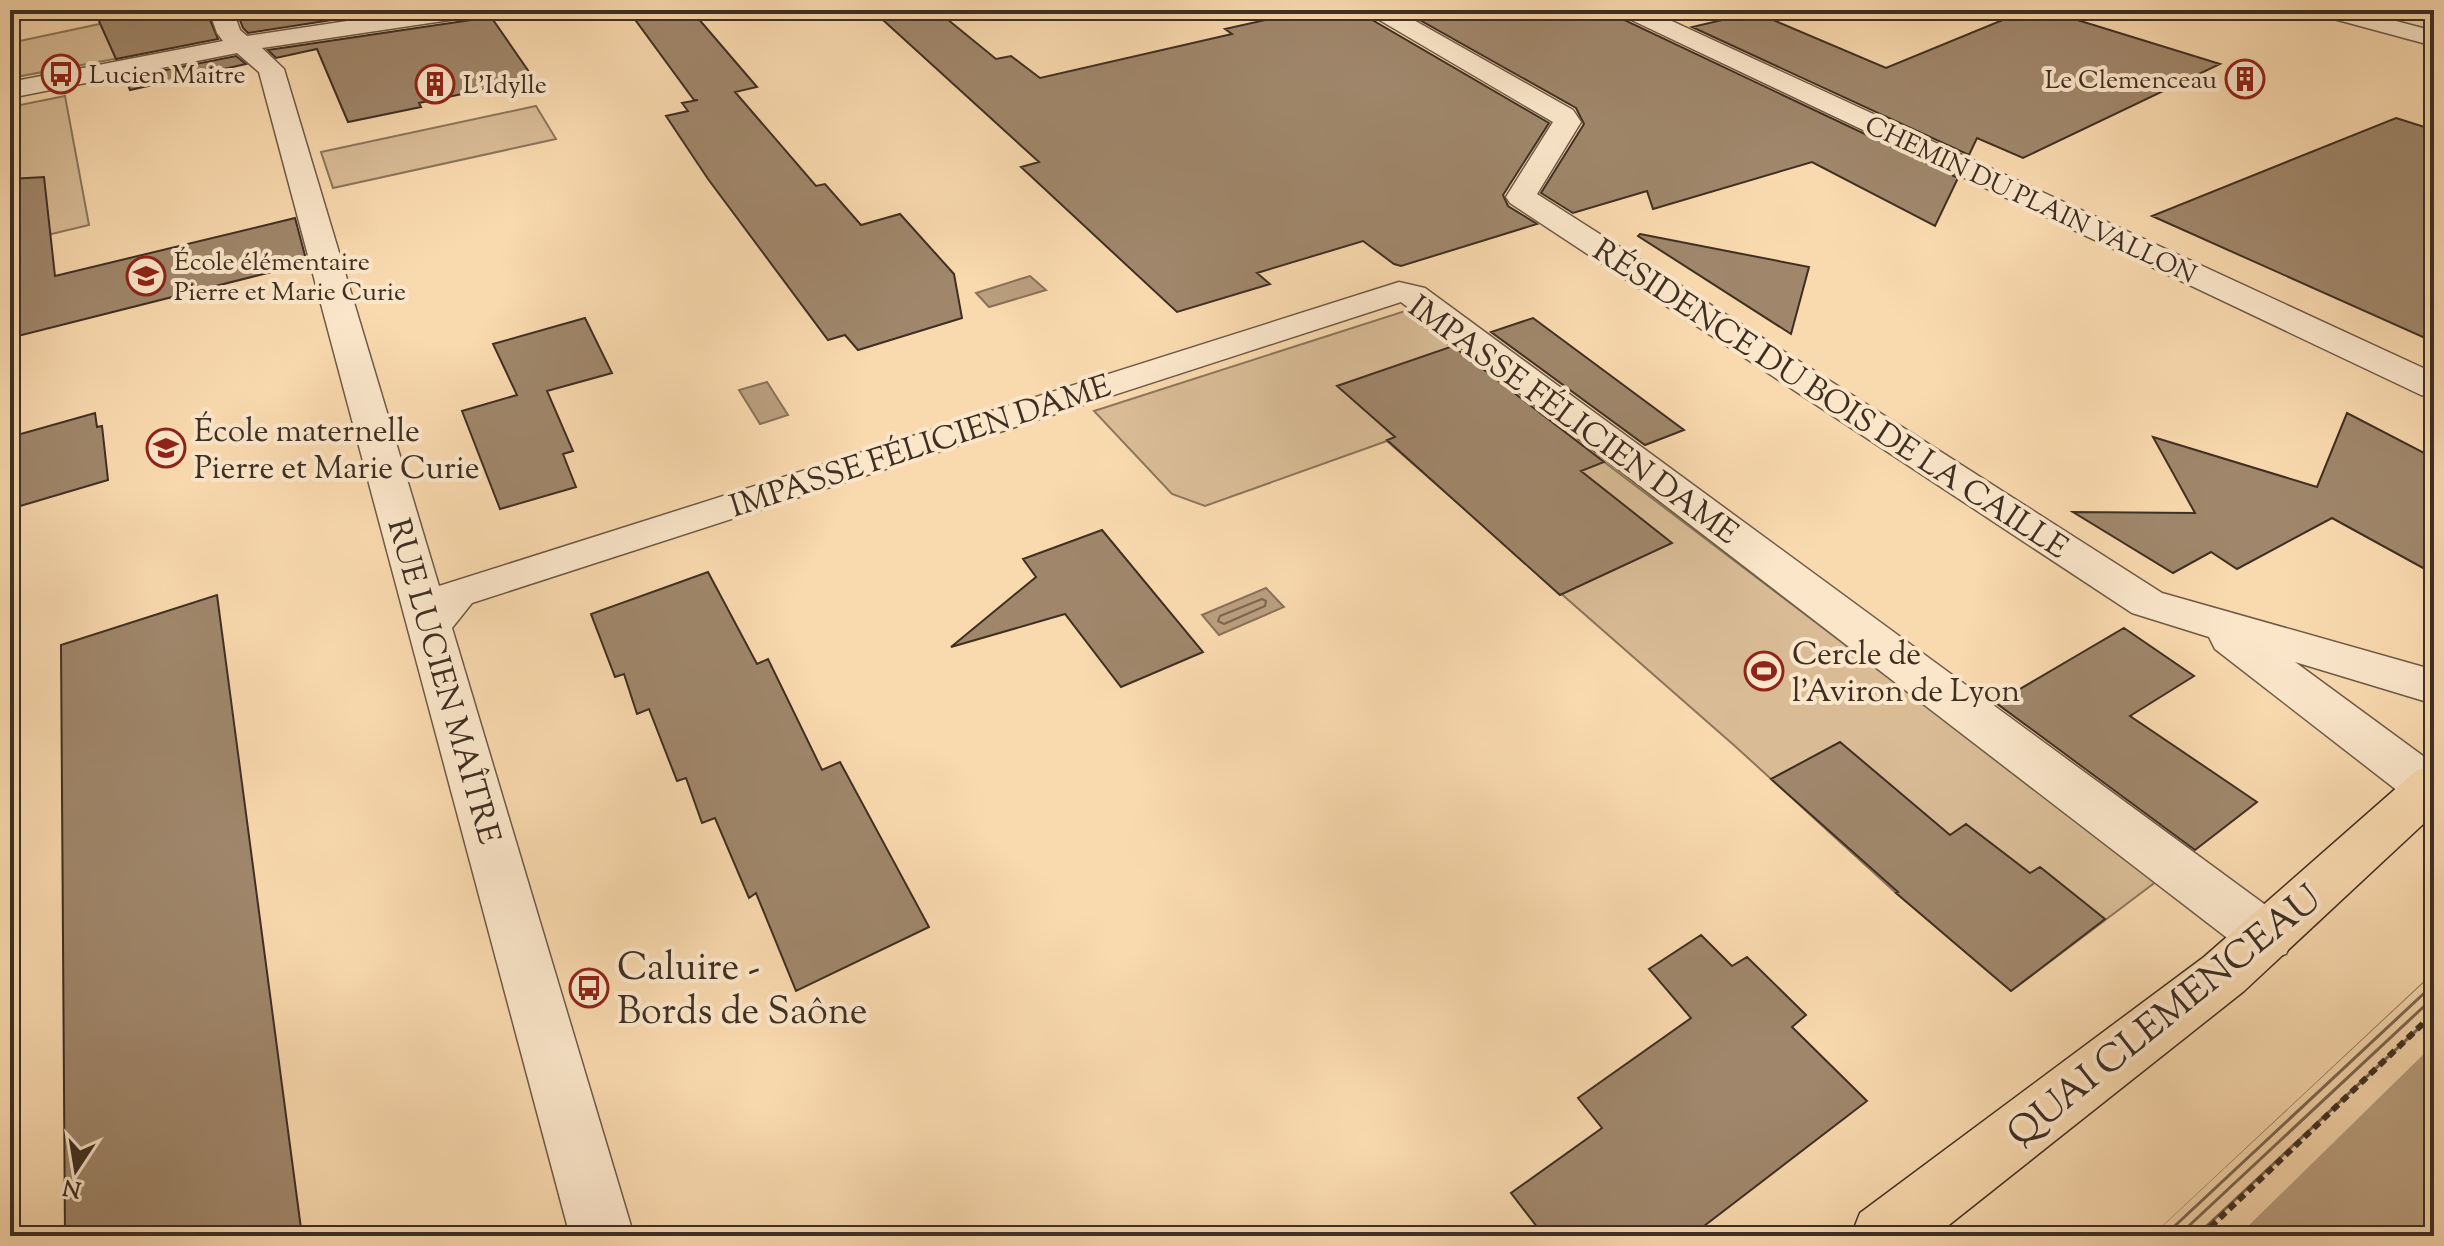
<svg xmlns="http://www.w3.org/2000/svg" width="2444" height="1246" font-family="'Sorts Mill Goudy',serif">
<rect width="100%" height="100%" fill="#f9d9ae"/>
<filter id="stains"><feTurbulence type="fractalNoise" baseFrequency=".0025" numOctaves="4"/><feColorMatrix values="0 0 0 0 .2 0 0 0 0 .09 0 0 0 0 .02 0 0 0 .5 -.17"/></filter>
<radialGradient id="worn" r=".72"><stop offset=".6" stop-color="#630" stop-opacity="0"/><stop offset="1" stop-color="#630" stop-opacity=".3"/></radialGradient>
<path fill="#d9bc96" stroke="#8c765c" stroke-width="2" d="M109 22 120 58 10 78V43Z
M65 96 89 225 10 244V107Z
M536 106 556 139 333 188 321 152Z
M1405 311 2157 881 2011 991 1896 893 1736 747 1387 441 1205 506 1172 494 1094 411Z"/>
<path fill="#ba9f7f" stroke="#89725a" stroke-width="2" d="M1030 276 1046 290 989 307 976 293Z
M767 382 788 415 760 424 739 390Z
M1266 588 1284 607 1219 635 1202 615Z
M2434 973V1236H2153Z"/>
<path fill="#f9d9ae" d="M2434 973V1044L2238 1236H2152Z"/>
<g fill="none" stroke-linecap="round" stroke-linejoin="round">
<path stroke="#7c6751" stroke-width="2" d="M1262 599 1266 601 1265 606 1224 624 1218 621 1220 616Z"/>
<path stroke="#7c6751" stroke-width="3" d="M2164 1236 2434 984
M2178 1236 2434 997
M2196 1236 2434 1014"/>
</g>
<path fill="#a0876b" stroke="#3f2f23" stroke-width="2" d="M94 10H206L218 39 116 59Z
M236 10H391V11L248 33 243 28Z
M628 10H691L757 87 735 92 816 186 825 184 861 225 900 214 954 274 962 318 858 350 845 335 828 340 708 179 666 116 688 111 682 103 698 100H694Z
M872 10H936L996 59 1011 56 1040 78 1232 34 1225 29 1310 10H1364L1369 18 1549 123 1503 195 1508 206 1537 224 1401 266 1394 264 1363 241 1257 273 1270 284 1177 312 1021 167 1039 162Z
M1402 10H1614L1620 18 1958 178 1935 226 1812 162 1653 209 1647 191 1573 213 1541 193 1584 124 1576 108Z
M2027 10H2045L2220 64 2023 158 1977 138 1969 155 1692 27 1748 14 1760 19 1766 17 1886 68Z
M489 14 534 79 419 103 421 107 348 122 317 49 276 58 268 50 471 20Z
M236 56 246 64 130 90 125 78Z
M2396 118 2434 130V342L2152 216Z
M44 177 55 276 295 218 307 263 10 338V179Z
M1640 234 1809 267 1791 334 1638 236Z
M585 318 612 373 547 391 573 451 563 454 576 487 500 509 462 411 517 395 493 344Z
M1533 318 1684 430 1645 445 1491 332Z
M1453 346 1604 462 1581 471 1672 543 1560 595 1387 440 1395 437 1337 386Z
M95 413 97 427 102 426 108 480 10 509V437Z
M2347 413 2434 458V574L2332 518 2237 569 2211 552 2173 573 2073 512 2195 513 2153 437 2317 487Z
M1102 530 1203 652 1121 687 1065 614 951 647 1036 577 1023 559Z
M708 572 757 664 768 659 822 770 840 762 929 927 796 991 756 893 749 898 715 818 702 823 686 778 677 781 649 709 637 714 624 674 615 677 591 614Z
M217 595 302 1236H65L61 645Z
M2124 628 2194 676 2130 716 2257 802 2195 850 1996 703Z
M1840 742 1950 835 1966 824 2030 873 2040 867 2105 919 2011 991 1896 893 1898 892 1771 779Z
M1701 935 1732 966 1747 957 1806 1015 1792 1027 1867 1101 1691 1236H1544L1511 1193 1602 1128 1578 1098 1691 1018 1649 969Z"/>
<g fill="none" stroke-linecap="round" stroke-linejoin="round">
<defs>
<path id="minor" d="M209 10H233L240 30 247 36 420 10H482L478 15 470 17 262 48 284 69 439 586 1399 282 1425 288 2286 920 2294 937 2286 954 2267 960 2248 954 1401 302 472 603 452 628 634 1236H570L259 72 237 53 10 98V82L223 41 217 33Z
M1367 10H1396L1573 110 1581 122 1537 194 2162 593 2434 670V704L2295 662 2434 764V806L2412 802 2215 649 2209 637 2132 613 1510 203 1506 197 1553 122 1371 15Z
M1617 10H1648L2434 373V398L2421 395 1621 15Z
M2315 10H2354L2434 31V46L2319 15Z"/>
<path id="major" d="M2434 765V814L2244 991 1935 1236H1851L1860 1213 2204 957 2417 770Z"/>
</defs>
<use href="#minor" stroke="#6e5a46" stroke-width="3"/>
<use href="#major" stroke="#3f2f23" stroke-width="3"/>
<path stroke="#3f2f23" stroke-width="6" stroke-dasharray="8 5" stroke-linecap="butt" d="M2201 1236 2434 1013"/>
<use href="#minor" fill="#fbe6ca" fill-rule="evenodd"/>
<use href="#major" fill="#f9d9ae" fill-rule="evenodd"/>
</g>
<defs>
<symbol id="bus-ring" viewBox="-11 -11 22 22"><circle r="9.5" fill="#fbe6ca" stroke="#8f2418" stroke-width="1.5"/><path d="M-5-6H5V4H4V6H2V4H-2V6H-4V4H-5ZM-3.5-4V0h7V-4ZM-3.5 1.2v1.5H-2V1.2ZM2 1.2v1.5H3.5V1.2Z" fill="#8f2418"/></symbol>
<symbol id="building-ring" viewBox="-11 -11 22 22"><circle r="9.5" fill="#fbe6ca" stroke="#8f2418" stroke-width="1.5"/><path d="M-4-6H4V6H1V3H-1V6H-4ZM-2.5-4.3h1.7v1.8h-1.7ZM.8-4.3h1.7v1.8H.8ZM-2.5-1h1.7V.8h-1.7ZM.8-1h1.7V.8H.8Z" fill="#8f2418"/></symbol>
<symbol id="school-ring" viewBox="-11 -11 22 22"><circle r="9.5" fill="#fbe6ca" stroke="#8f2418" stroke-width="1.5"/><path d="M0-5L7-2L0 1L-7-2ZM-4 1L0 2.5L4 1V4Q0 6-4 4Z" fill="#8f2418"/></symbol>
<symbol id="stadium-ring" viewBox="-11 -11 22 22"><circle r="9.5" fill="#fbe6ca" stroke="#8f2418" stroke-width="1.5"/><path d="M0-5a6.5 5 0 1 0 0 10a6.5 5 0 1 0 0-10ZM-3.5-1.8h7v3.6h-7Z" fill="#8f2418"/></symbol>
</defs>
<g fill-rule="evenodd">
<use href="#bus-ring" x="39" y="52" width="44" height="44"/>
<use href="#building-ring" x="2223" y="57" width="44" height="44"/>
<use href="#building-ring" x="413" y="62" width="44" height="44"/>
<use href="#school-ring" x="124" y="254" width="44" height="44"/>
<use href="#school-ring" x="144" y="426" width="44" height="44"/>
<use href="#stadium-ring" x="1742" y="649" width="44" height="44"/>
<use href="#bus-ring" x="567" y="966" width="44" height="44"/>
</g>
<g text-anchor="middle" stroke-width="8" stroke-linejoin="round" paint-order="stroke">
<g font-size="26" fill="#3f2f23" stroke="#fbe6ca" text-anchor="start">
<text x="89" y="83">Lucien Maitre</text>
<text x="2217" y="88" text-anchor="end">Le Clemenceau</text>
<text x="463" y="93">L'Idylle</text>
<text x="174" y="270">École élémentaire<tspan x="174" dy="30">Pierre et Marie Curie</tspan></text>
</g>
<g font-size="26" fill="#3f2f23" stroke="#fbe6ca">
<text transform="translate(2031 199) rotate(25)" y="9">CHEMIN DU PLAIN VALLON</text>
</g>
<g font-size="32" fill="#3f2f23" stroke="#fbe6ca">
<text transform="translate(1831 398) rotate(33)" y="11">RÉSIDENCE DU BOIS DE LA CAILLE</text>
<text transform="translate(1574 419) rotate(36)" y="11">IMPASSE FÉLICIEN DAME</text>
<text transform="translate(920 445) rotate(-18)" y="11">IMPASSE FÉLICIEN DAME</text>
<text transform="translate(445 681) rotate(74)" y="11">RUE LUCIEN MAÎTRE</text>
</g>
<g font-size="32" fill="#3f2f23" stroke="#fbe6ca" text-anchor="start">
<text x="194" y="441">École maternelle<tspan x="194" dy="37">Pierre et Marie Curie</tspan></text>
<text x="1792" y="664">Cercle de<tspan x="1792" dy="37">l'Aviron de Lyon</tspan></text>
</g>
<g font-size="38" fill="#3f2f23" stroke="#fbe6ca" text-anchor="start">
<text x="617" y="979">Caluire -<tspan x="617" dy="44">Bords de Saône</tspan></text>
</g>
<g font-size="38" fill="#3f2f23" stroke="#fbe6ca">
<text transform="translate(2163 1015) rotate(-39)" y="13">QUAI CLEMENCEAU</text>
</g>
</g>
<rect width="2444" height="1246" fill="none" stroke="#f9d9ae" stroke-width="40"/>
<rect x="12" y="12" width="2420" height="1222" fill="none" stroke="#3f2f23" stroke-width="4"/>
<rect x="20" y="20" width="2404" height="1206" fill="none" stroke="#3f2f23" stroke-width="2"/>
<g transform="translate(76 1170) rotate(192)" stroke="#fbe6ca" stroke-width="6" paint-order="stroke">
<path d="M0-6L14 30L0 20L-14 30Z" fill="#3f2f23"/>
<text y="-12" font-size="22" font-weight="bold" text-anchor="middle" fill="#3f2f23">N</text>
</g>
<rect width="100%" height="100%" filter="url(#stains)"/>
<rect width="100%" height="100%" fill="url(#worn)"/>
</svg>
